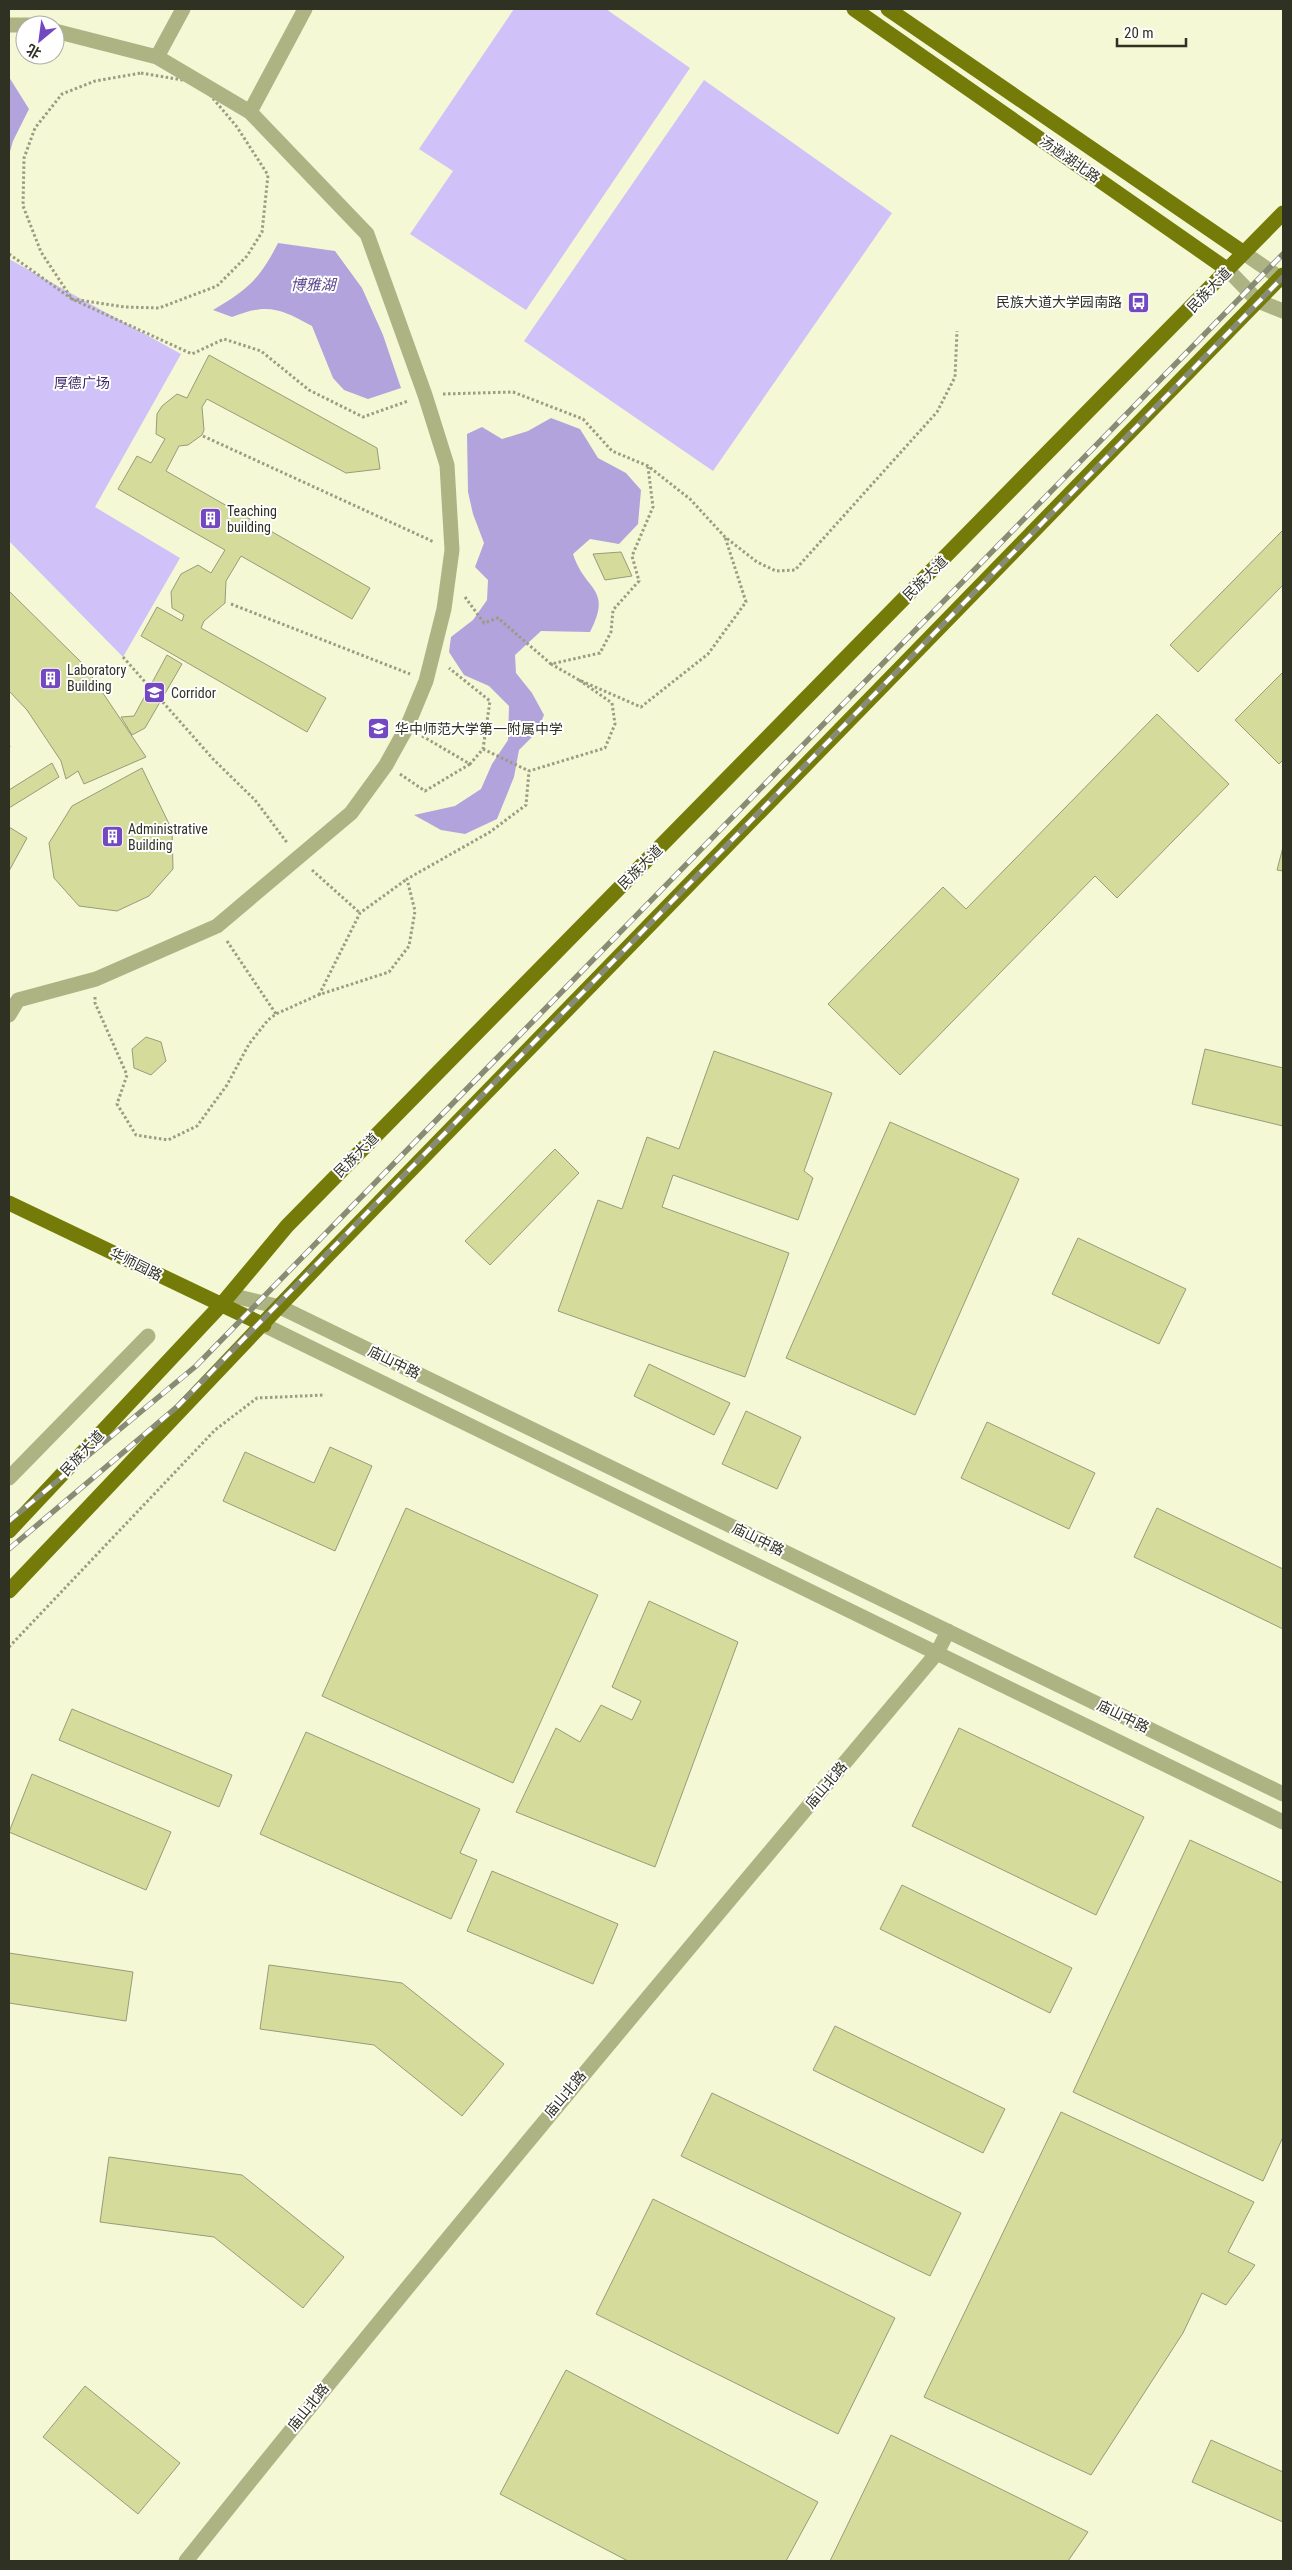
<svg xmlns="http://www.w3.org/2000/svg" width="1292" height="2570" font-family="'Roboto Condensed','Noto Sans SC',sans-serif">
<rect width="100%" height="100%" fill="#f4f8d4"/>
<path fill="#d0c1f8" d="M514 9H606L690 68 526 310 410 234 453 171 419 149Z
M704 80 892 213 713 471 524 341Z
M9 259 181 354 95 507 180 558 123 657 9 541Z"/>
<path fill="#b2a3dc" d="M9 77 29 109 13 141 9 155Z
M278 243 335 251 362 288 383 335 401 388 368 399 344 390 333 378 312 326C279 308 268 303 232 317L213 310C247 290 260 279 278 243Z
M551 418 580 429 598 458 626 473 641 490 638 524 619 544 590 539 573 554C585 592 613 587 590 632L541 631 515 655 516 673 532 693 544 715 537 732 519 750 514 777 497 819 465 834 441 830 414 815 455 806 481 789 492 764 508 740 509 706 489 686 464 675 449 652 451 637 473 620 487 600 488 580 475 567 484 543 473 514 468 492 467 434 482 427 502 439 528 431Z"/>
<path fill="#d4db9b" stroke="#989c7a" d="M209 355 377 448 380 469 346 473 207 399 202 407 204 430 202 435 188 445 179 446 166 471 370 588 352 619 241 556 226 581 225 603 204 621 201 628 326 698 307 732 141 636 157 607 182 621 184 615 172 608 171 592 181 574 198 565 211 573 225 550 118 489 137 456 151 463 165 439 156 434 157 414 162 406 177 394 187 398Z
M1283 530V585L1198 672 1170 645Z
M621 552 632 576 605 580 593 554Z
M9 591 84 665 146 757 84 784 78 771 66 779 61 761 27 710 9 691Z
M167 655 182 664 145 728 132 735 121 717 134 716Z
M1283 672V760L1279 764 1235 720Z
M1157 714 1229 784 1117 898 1095 876 900 1075 828 1004 943 887 966 909Z
M52 763 59 777 9 808V790Z
M142 768 172 830 173 869 149 896 117 911 79 906 54 878 49 843 72 806Z
M9 827 27 838 9 871Z
M1283 847V871L1277 870Z
M146 1037 161 1042 166 1061 151 1075 134 1068 132 1049Z
M1205 1049 1283 1068V1126L1192 1104Z
M714 1051 832 1093 804 1171 813 1178 798 1220 673 1175 662 1207 789 1253 745 1377 558 1311 598 1200 622 1209 647 1137 679 1149Z
M890 1122 1019 1179 915 1415 786 1358Z
M555 1149 579 1173 490 1265 465 1241Z
M1078 1238 1186 1289 1159 1344 1052 1294Z
M649 1364 730 1403 714 1435 634 1396Z
M746 1411 801 1437 777 1489 722 1464Z
M987 1422 1095 1473 1069 1529 961 1478Z
M330 1447 372 1466 335 1551 223 1501 245 1452 314 1483Z
M406 1508 598 1595 513 1783 322 1696Z
M1157 1508 1283 1569V1629L1134 1557Z
M649 1601 738 1642 655 1867 516 1812 556 1728 580 1742 601 1705 632 1720 641 1701 612 1687Z
M72 1709 232 1775 219 1807 59 1740Z
M959 1728 1144 1817 1096 1915 912 1826Z
M306 1732 480 1809 460 1853 477 1860 451 1919 260 1834Z
M32 1774 171 1832 146 1890 9 1832Z
M1190 1840 1283 1883V2137L1263 2181 1073 2092Z
M492 1871 618 1924 593 1984 467 1931Z
M902 1885 1072 1968 1050 2013 880 1929Z
M9 1953 133 1972 126 2021 9 2003Z
M269 1965 402 1983 504 2064 462 2116 374 2045 260 2029Z
M835 2026 1005 2109 983 2153 813 2070Z
M712 2093 961 2213 930 2276 681 2156Z
M1061 2112 1254 2202 1228 2252 1255 2265 1226 2305 1202 2293 1183 2333 1091 2475 924 2397Z
M109 2157 242 2175 344 2257 303 2308 214 2237 100 2222Z
M653 2199 895 2318 838 2434 596 2314Z
M566 2370 818 2502 786 2561H628L500 2494Z
M85 2386 180 2463 138 2514 43 2437Z
M891 2435 1088 2532 1068 2561H830Z
M1211 2440 1283 2472V2522L1192 2482Z"/>
<g fill="none" stroke-linecap="round" stroke-linejoin="round">
<path stroke="#9a9d83" stroke-width="3" stroke-dasharray="2.5 2.5" stroke-linecap="butt" d="M141 73 200 83 237 127 268 175 262 232 247 256 217 286 159 308 125 307 72 299 41 252 23 206 24 158 35 128 62 94 95 81Z
M9 254 72 299 192 354 224 339 261 351 309 390 363 417 408 401
M443 394 513 392 583 419 612 451 648 466 690 499 725 537 757 562 776 571 795 570 937 412 955 377 957 331
M203 436 434 542
M465 597 484 623 498 618 551 664
M231 604 410 674
M123 657 213 759 255 800 288 844
M579 680 551 664 600 653 611 632 613 610 639 581 632 556 653 507 648 467
M422 736 470 764 483 749 490 701 449 668
M9 746V747
M483 749 529 771
M400 774 425 791 470 764
M312 870 360 913
M227 941 276 1014
M319 995 360 913 407 879
M95 997V1003L127 1075 117 1104 136 1135 168 1140 197 1126 227 1085 249 1044 268 1020 276 1014 318 995 389 972 409 946 415 911 407 879 490 832 526 805 529 771 605 748 615 724 612 703 579 680 641 707 708 654 746 602 725 537
M9 1647 215 1430 257 1398 325 1395"/>
<path stroke="#aeb384" stroke-width="15" d="M9 25H29
M157 57 183 9
M250 112 305 9
M1244 253 1283 280
M1228 270 1258 301 1283 311
M9 1015 18 1000 96 979 217 926 351 813 386 765 407 727 426 681 444 609 452 550 447 465 425 395 367 234 250 112 157 57 55 31
M230 1295 280 1307 1283 1794
M264 1325 1283 1822
M9 1478 148 1336
M186 2561C431 2254 684 1954 937 1653L948 1631"/>
<path stroke="#757b08" stroke-width="15" d="M854 9 1228 270
M888 9 1244 253
M9 1203 264 1325
M9 1531 221 1305 287 1226 1283 213
M9 1591 328 1255 1283 275"/>
<defs>
<path id="rail" d="M9 1521 196 1366 1283 254
M9 1549 178 1406 1283 277"/>
</defs>
<use href="#rail" stroke="#898c74" stroke-width="5.5"/>
<use href="#rail" stroke="#fff" stroke-width="4" stroke-dasharray="11" stroke-linecap="butt"/>
</g>
<defs>
<symbol id="bus-square" viewBox="-11 -11 22 22"><rect x="-9" y="-9" width="18" height="18" rx="4" fill="#7448c0" stroke="#fff"/><path d="M-5-6H5V4H4V6H2V4H-2V6H-4V4H-5ZM-3.5-4V0h7V-4ZM-3.5 1.2v1.5H-2V1.2ZM2 1.2v1.5H3.5V1.2Z" fill="#fff"/></symbol>
<symbol id="building-square" viewBox="-11 -11 22 22"><rect x="-9" y="-9" width="18" height="18" rx="4" fill="#7448c0" stroke="#fff"/><path d="M-4-6H4V6H1V3H-1V6H-4ZM-2.5-4.3h1.7v1.8h-1.7ZM.8-4.3h1.7v1.8H.8ZM-2.5-1h1.7V.8h-1.7ZM.8-1h1.7V.8H.8Z" fill="#fff"/></symbol>
<symbol id="school-square" viewBox="-11 -11 22 22"><rect x="-9" y="-9" width="18" height="18" rx="4" fill="#7448c0" stroke="#fff"/><path d="M0-5L7-2L0 1L-7-2ZM-4 1L0 2.5L4 1V4Q0 6-4 4Z" fill="#fff"/></symbol>
</defs>
<g fill-rule="evenodd">
<use href="#bus-square" x="1126" y="290" width="25" height="25"/>
<use href="#building-square" x="198" y="506" width="25" height="25"/>
<use href="#building-square" x="38" y="666" width="25" height="25"/>
<use href="#school-square" x="142" y="680" width="25" height="25"/>
<use href="#school-square" x="366" y="716" width="25" height="25"/>
<use href="#building-square" x="100" y="824" width="25" height="25"/>
</g>
<g text-anchor="middle" stroke-width="4" stroke-linejoin="round" paint-order="stroke">
<g font-size="14" fill="#2f3123" stroke="#fff">
<text transform="translate(1070 159) rotate(35)" y="5">汤逊湖北路</text>
<text transform="translate(1209 290) rotate(-46)" y="5">民族大道</text>
<text transform="translate(925 578) rotate(-45)" y="5">民族大道</text>
<text transform="translate(640 867) rotate(-45)" y="5">民族大道</text>
<text transform="translate(356 1155) rotate(-45)" y="5">民族大道</text>
<text transform="translate(136 1264) rotate(26)" y="5">华师园路</text>
<text transform="translate(394 1362) rotate(26)" y="5">庙山中路</text>
<text transform="translate(82 1453) rotate(-47)" y="5">民族大道</text>
<text transform="translate(758 1539) rotate(26)" y="5">庙山中路</text>
<text transform="translate(1123 1716) rotate(26)" y="5">庙山中路</text>
<text transform="translate(826 1785) rotate(-50)" y="5">庙山北路</text>
<text transform="translate(565 2094) rotate(-50)" y="5">庙山北路</text>
<text transform="translate(308 2407) rotate(-51)" y="5">庙山北路</text>
</g>
<g font-size="14" fill="#2f3123" stroke="#fff" text-anchor="start">
<text x="1122" y="307" text-anchor="end">民族大道大学园南路</text>
<text x="227" y="516">Teaching<tspan x="227" dy="16">building</tspan></text>
<text x="67" y="675">Laboratory<tspan x="67" dy="16">Building</tspan></text>
<text x="171" y="698">Corridor</text>
<text x="395" y="734">华中师范大学第一附属中学</text>
<text x="128" y="834">Administrative<tspan x="128" dy="16">Building</tspan></text>
</g>
<g font-size="14" fill="#40276b" stroke="#fff">
<text x="82" y="388">厚德广场</text>
</g>
<g font-size="15" font-style="italic" fill="#5e478e" stroke="#fff">
<text x="313" y="290">博雅湖</text>
</g>
</g>
<rect width="1292" height="2570" fill="none" stroke="#2f3123" stroke-width="20"/>
<g transform="translate(40 40) rotate(209)"><circle r="24" fill="#ffffff" stroke="#acada7"/>
<path d="M0-4L9 19L0 12L-9 19Z" fill="#7448c0"/>
<text y="-8" font-size="14" font-weight="bold" text-anchor="middle" fill="#2f3123">北</text>
</g>
<path d="M1117 38v8h69v-8" fill="none" stroke="#2f3123" stroke-width="2.5"/>
<text x="1124" y="38" font-size="15" fill="#2f3123" stroke="#ffffff" stroke-width="4" paint-order="stroke">20 m</text>
</svg>
